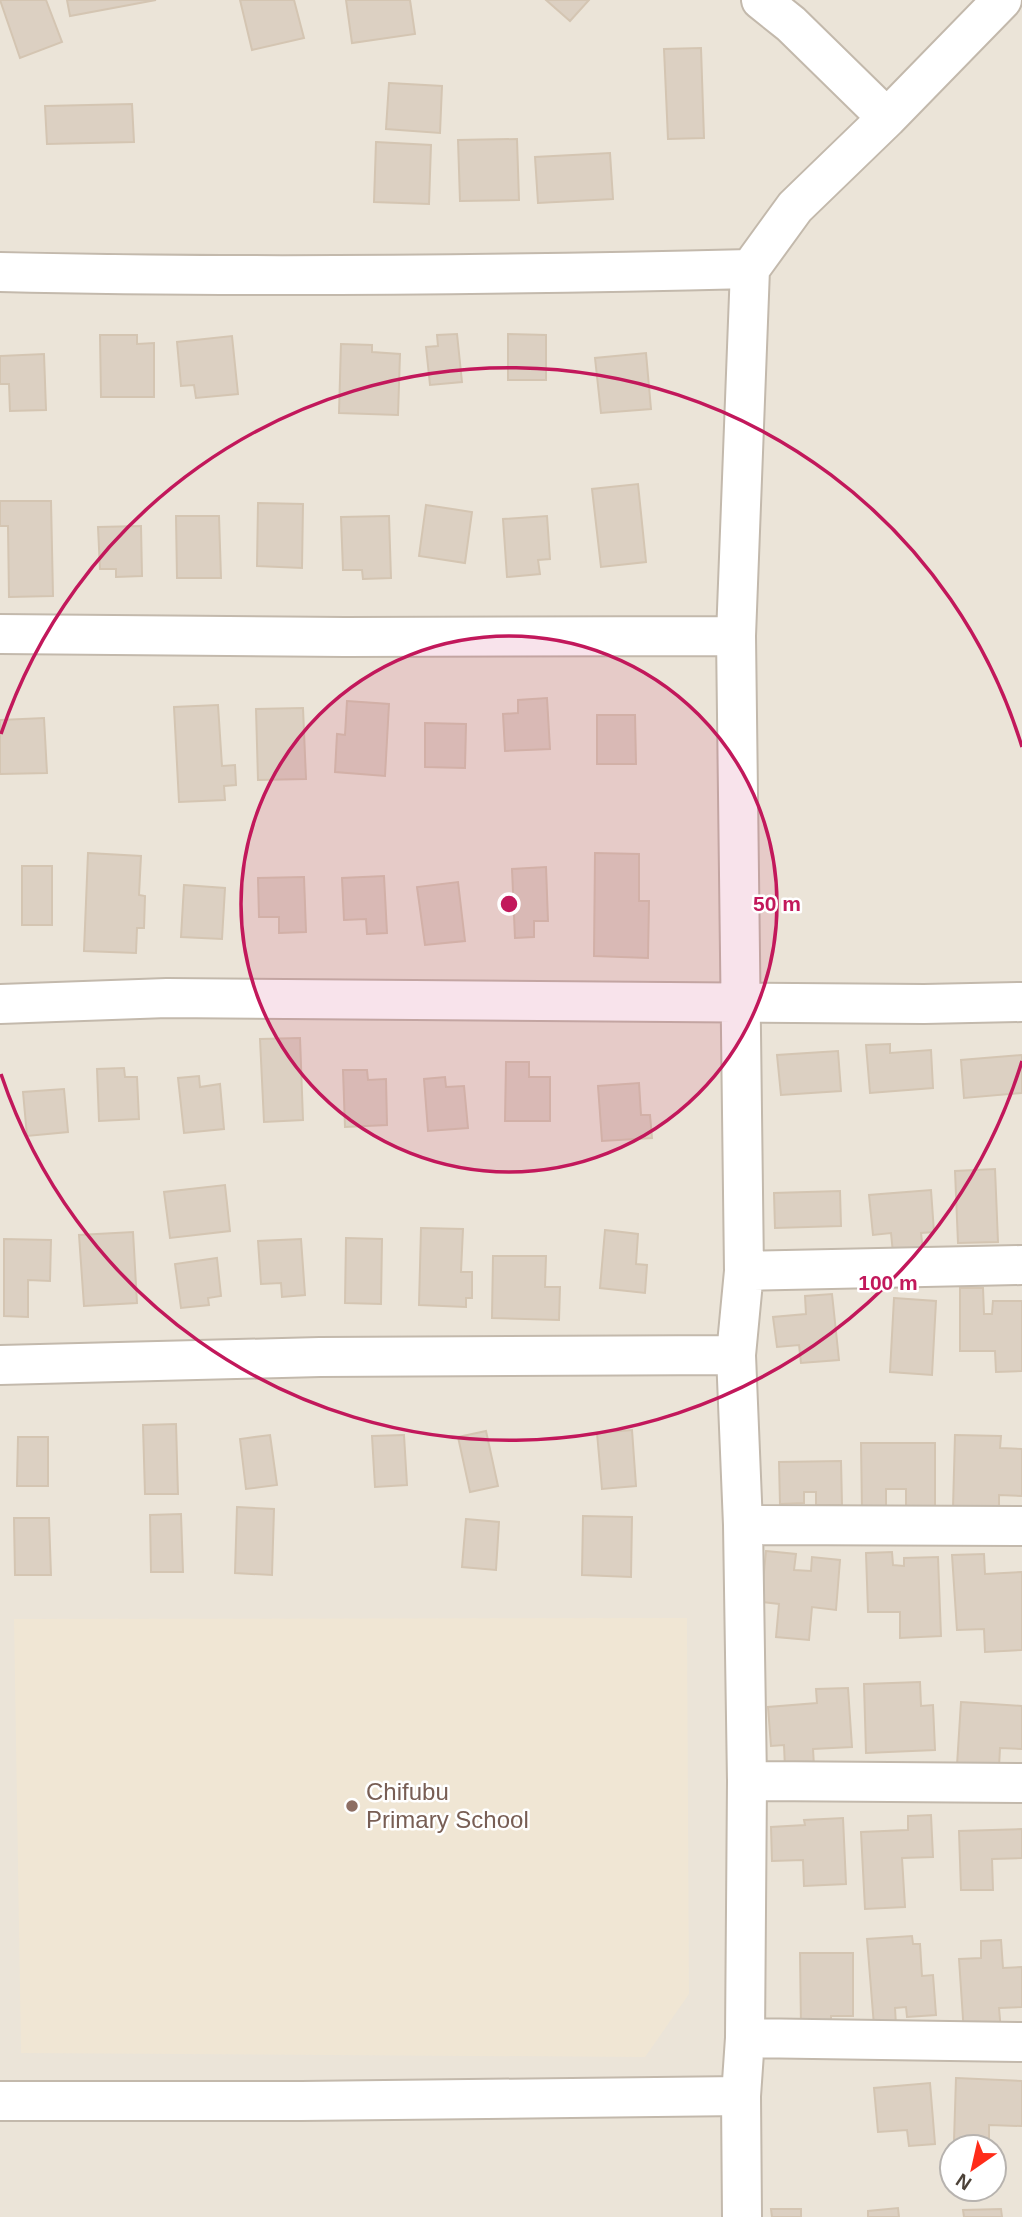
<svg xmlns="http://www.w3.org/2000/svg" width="1022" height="2217" font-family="Arial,sans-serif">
<rect width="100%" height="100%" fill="#f6f2eb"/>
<path fill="#ebe4d8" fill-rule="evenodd" d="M0 0H1022V2217H0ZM952 2147H994V2189H952Z"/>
<path fill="#f0e6d4" d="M687 1618 689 1994 645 2057 21 2053 14 1619Z"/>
<path fill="#dcd0c2" stroke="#d4c5b2" stroke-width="2" d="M0 0H46L62 42 20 58Z
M67 0H156L70 16Z
M240 0H294L304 38 252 50Z
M346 0H410L415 34 352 43Z
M546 0H589L570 21Z
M701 48 704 138 668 139 664 49Z
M389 83 442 86 440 133 386 129Z
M132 104 134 142 47 144 45 106Z
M517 139 519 200 460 201 458 140Z
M376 142 431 145 429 204 374 202Z
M610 153 613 199 538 203 535 157Z
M457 334 462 382 430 385 426 347 438 346 437 335Z
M508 334 546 335V380H508Z
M100 335H137V344L154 343V397H101Z
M232 336 238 394 196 398 194 385 181 386 177 342Z
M341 344 372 345V352L400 354 398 415 339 413Z
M646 353 651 409 601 413 595 358Z
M44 354 46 410 10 411 9 384H0V356Z
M638 484 646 562 601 567 592 489Z
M0 501H51L53 596 9 597 8 526H0Z
M258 503 303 504 302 568 257 566Z
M426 505 472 512 465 563 419 556Z
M176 516H219L221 578H177Z
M389 516 391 578 363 579 362 570H343L341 517Z
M547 516 550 559 538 560 540 574 507 577 503 519Z
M141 526 142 576 116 577V569H100L98 527Z
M547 698 550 749 505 751 503 714 518 713V700Z
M347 701 389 704 385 776 335 772 337 734 345 735Z
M218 705 222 766 235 765 236 785 224 786 225 800 179 802 174 707Z
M303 708 306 779 258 780 256 709Z
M597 715H635L636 764H597Z
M44 718 47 773 0 774V720Z
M425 723 466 724 465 768 425 767Z
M88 853 141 856 139 895 145 896 144 928H137L136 953 84 951Z
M595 853 639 854V901H649L648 958 594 956Z
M22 866H52V925H22Z
M546 867 548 921H534V937L515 938 512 869Z
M384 876 387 933 367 934 366 919 344 920 342 878Z
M304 877 306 932 279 933V917H259L258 878Z
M458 882 465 941 425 945 417 887Z
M184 885 225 888 222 939 181 937Z
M300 1038 303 1120 264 1122 260 1039Z
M890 1044V1053L931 1050 933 1088 870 1093 866 1045Z
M838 1051 841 1091 781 1095 777 1055Z
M1022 1055V1093L964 1098 961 1060Z
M506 1062H529V1077H550V1121H505Z
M124 1068 125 1077H137L139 1119 99 1121 97 1069Z
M343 1070H367L368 1080 386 1079 387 1125 345 1127Z
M199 1076 200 1087 220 1084 224 1129 184 1133 178 1078Z
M445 1077 446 1087 464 1086 468 1128 428 1131 424 1079Z
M639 1083 641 1115H650L652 1138 602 1141 598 1086Z
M64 1089 68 1132 27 1136 23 1092Z
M995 1169 998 1242 958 1243 955 1171Z
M225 1185 230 1231 170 1238 164 1192Z
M931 1190 934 1232 921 1233 923 1251 893 1253 891 1233 873 1235 869 1195Z
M840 1191 841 1226 775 1228 774 1193Z
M421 1228 463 1229 461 1272H472V1298H466V1307L419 1305Z
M605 1230 638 1234 636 1264 647 1265 645 1293 600 1288Z
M133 1232 137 1303 84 1306 79 1235Z
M346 1238 382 1239 381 1304 345 1303Z
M4 1239 51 1240 50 1281 28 1280V1317L4 1316Z
M301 1239 305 1295 282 1297 281 1283 261 1284 258 1241Z
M493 1256H546L545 1287H560L559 1320 492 1318Z
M217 1258 221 1296 208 1298 209 1305 181 1308 175 1264Z
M960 1288H983L984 1314H992L993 1301H1022V1371L996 1372 995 1351H960Z
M832 1294 839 1360 801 1363 799 1345 777 1347 773 1317 806 1314 805 1296Z
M894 1298 936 1301 932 1375 890 1372Z
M176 1424 178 1494H145L143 1425Z
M632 1430 636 1486 602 1489 597 1433Z
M486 1431 498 1486 470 1492 458 1437Z
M270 1435 277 1485 246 1489 240 1439Z
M404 1435 407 1485 375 1487 372 1436Z
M955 1435 1001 1436 1000 1448 1022 1449V1496L999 1495V1510L953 1508Z
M18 1437H48V1486H17Z
M861 1443H935V1509L906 1510V1489H886V1510H862Z
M841 1461 842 1505H816V1492H804V1503L780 1504 779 1462Z
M237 1507 274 1509 272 1575 235 1573Z
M181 1514 183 1572H151L150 1515Z
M583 1516 632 1517 631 1577 582 1575Z
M14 1518H49L51 1575H15Z
M466 1519 499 1522 496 1570 462 1567Z
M766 1551 796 1554 794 1570 811 1571 812 1557 840 1560 836 1610 812 1607 809 1640 776 1637 779 1604 761 1602Z
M892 1552 893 1565 904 1566V1558L938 1557 941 1636 900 1638V1612H868L866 1553Z
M984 1554 985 1574 1022 1572V1650L985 1652 984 1629 957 1630 952 1555Z
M920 1682 921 1706 933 1705 935 1750 866 1753 864 1684Z
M848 1688 852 1747 813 1749 814 1766 785 1768 784 1745 771 1746 768 1707 817 1703 816 1689Z
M961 1702 1022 1706V1749L1000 1748 999 1767 957 1765Z
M931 1815 933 1857 902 1858 905 1907 865 1909 861 1832 908 1830V1816Z
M843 1818 846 1884 804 1886 803 1860 772 1861 771 1827 805 1825 804 1820Z
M1022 1829V1858L992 1859 993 1890H961L959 1831Z
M912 1936 913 1944H920L922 1976 933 1975 936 2015 907 2017 906 2007 895 2008 896 2025 874 2026 867 1939Z
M1001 1940 1003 1968 1022 1967V2007L999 2008 1001 2031 964 2034 959 1959 981 1958V1941Z
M800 1953H853V2016H831V2025H801Z
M956 2078 1022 2081V2126L989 2125V2142L954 2141Z
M930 2083 935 2144 909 2146 907 2130 878 2132 874 2088Z
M898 2208 899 2217H868V2211Z
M771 2209H801V2217H772Z
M1001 2209 1002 2217H964L963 2210Z"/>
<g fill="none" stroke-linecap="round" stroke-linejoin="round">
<defs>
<path id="street" d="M761 0 791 24 887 118
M0 272C250 278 500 275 750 269
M0 634 345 637 736 636
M0 1004 167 998 924 1004 1022 1002
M744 1271 1022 1265
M0 1365 320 1357 736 1355
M743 1525 1022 1526
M747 1781 1022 1783
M745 2038 1022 2042
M0 2101H301L741 2096
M742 2217 741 2096 745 2038 747 1781 743 1525 736 1355 744 1271 736 636 750 269 795 207 887 118 1002 0"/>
</defs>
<use href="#street" stroke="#c3b9ac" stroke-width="42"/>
<use href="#street" stroke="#fff" stroke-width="38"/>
</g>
<circle cx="509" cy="904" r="268" fill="#c2185b" fill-opacity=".12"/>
<g fill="none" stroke="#c2185b" stroke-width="3.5">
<circle cx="509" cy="904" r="268"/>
<path d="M1022 1061A536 536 0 0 1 1 1074M1 734A536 536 0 0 1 1022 747"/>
</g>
<circle fill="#8d6e63" stroke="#fff" stroke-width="2.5" cx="352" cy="1806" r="7"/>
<g text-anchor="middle" stroke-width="5" stroke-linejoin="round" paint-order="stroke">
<g font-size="24" fill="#785e54" stroke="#fff" text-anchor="start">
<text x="366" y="1800">Chifubu<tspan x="366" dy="28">Primary School</tspan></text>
</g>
</g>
<circle cx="509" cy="904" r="10" fill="#c2185b" stroke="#fff" stroke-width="3.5"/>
<g font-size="21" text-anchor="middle" font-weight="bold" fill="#c2185b" stroke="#fff" stroke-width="5" stroke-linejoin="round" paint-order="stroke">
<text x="777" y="911">50 m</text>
<text x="888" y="1290">100 m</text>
</g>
<g transform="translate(973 2168) rotate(214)"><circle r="33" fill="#ffffff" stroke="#b7b3af" stroke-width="2"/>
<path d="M0-5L12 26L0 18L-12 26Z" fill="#ff2c19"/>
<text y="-10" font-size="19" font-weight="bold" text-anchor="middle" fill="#4c4238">N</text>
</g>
</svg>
